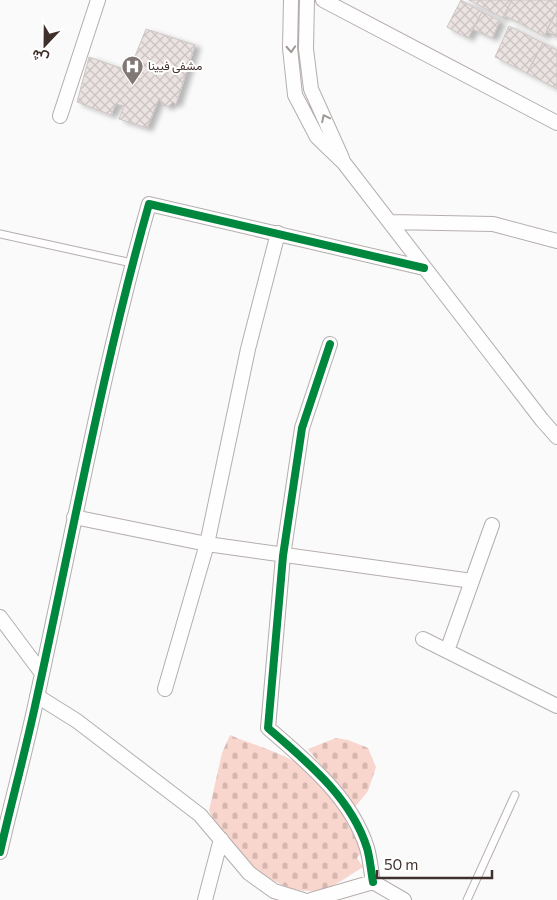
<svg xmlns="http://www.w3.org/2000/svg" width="557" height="900" font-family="Commissioner,Vazirmatn,sans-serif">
<defs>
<pattern id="cemetery-stones" width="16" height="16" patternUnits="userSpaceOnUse" patternTransform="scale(1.25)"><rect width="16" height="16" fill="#f8d5cd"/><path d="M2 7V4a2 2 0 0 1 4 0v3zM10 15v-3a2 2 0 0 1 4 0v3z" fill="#d6b7b0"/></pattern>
<pattern id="building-cross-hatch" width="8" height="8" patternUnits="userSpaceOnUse" patternTransform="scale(1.25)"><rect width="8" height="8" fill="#ebe3e1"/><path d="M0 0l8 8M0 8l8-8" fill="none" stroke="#cbc3c1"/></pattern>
<filter id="shadow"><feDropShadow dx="5.5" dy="3" stdDeviation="2.5" flood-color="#0004"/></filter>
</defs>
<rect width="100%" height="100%" fill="#fafafa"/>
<path fill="url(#cemetery-stones)" d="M230 735C251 744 274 750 294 761 328 781 344 819 363 851L357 858 363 867C353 873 332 888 322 890 273 899 230 848 209 811L222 753Z
M336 738 348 740 368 748 376 767 368 791 355 807 308 749Z"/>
<path fill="url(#building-cross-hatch)" stroke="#ccc5c3" filter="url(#shadow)" d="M461 0 482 12 468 38 447 27Z
M469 0H512L503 18Z
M512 0H557V11L544 36 504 15Z
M557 11V37L546 31Z
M482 12 500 21 492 38 473 29Z
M509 26 543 43 527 73 495 57Z
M146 29 195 45 176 104 173 102 169 106H164L159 98 147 128 119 119 124 106 116 104 111 115 77 102 89 57 129 71Z
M543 43 557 50V89L527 73Z"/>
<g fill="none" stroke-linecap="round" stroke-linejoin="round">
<defs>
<path id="lane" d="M0 234 132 263
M467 900 515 795"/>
<path id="street" d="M291 0 290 48 295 95 317 137 344 163 542 420 557 437
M307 0 306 49 311 89 342 158
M323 0 557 123
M60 116 98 0
M390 222 493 224 557 241
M330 344 302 428 283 556 268 728C306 761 351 797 367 848 370 858 371 871 373 882
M74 517 207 544 472 581
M0 617 41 672
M423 639 557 706
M447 651 492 525
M165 689 207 544 248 349 278 233
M37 696 77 721 200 815 249 873 274 891 303 900
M0 852C12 800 26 749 37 697 73 533 103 366 149 204L424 268
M205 900 221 839
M311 900 373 882 404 900"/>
</defs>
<use href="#lane" stroke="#b5aeac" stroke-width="9"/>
<use href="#street" stroke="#b5aeac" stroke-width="16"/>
<use href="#lane" stroke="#fefefe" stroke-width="7"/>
<use href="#street" stroke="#fefefe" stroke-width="14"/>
<defs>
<path id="cycleway" d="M330 344 302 428 283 556 268 728C306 761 351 797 367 848 370 858 371 871 373 882
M0 852C12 800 26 749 37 697 73 533 103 366 149 204L424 268"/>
</defs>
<use href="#cycleway" stroke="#fff" stroke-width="11"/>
<use href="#cycleway" stroke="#00873e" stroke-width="8"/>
</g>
<defs><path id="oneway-chevron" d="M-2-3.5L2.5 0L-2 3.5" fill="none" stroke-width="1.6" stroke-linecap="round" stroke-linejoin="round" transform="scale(1.25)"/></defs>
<g stroke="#9f9795">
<use href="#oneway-chevron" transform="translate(291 49) rotate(87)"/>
<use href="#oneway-chevron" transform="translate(325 118) rotate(-116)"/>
</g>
<defs>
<symbol id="hospital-pin" viewBox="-11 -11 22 30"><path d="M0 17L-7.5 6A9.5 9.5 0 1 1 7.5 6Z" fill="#817774" stroke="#fff"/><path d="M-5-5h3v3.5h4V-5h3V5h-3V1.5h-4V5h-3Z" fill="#fff"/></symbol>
</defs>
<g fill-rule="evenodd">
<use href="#hospital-pin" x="120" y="54" width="25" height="34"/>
</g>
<g text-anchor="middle" stroke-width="4" stroke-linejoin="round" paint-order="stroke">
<g font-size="12" fill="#40302c" stroke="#fff" text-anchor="start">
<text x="148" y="70">مشفى فيينا</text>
</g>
</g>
<g transform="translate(45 45) rotate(202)" stroke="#ffffff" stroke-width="4" paint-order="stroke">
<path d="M0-4L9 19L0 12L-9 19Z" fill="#40302c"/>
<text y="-8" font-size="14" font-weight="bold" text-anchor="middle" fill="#40302c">ش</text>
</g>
<path d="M377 870v8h115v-8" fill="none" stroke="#40302c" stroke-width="2.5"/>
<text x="384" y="870" font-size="15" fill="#40302c" stroke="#ffffff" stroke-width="4" paint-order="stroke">50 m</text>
</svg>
